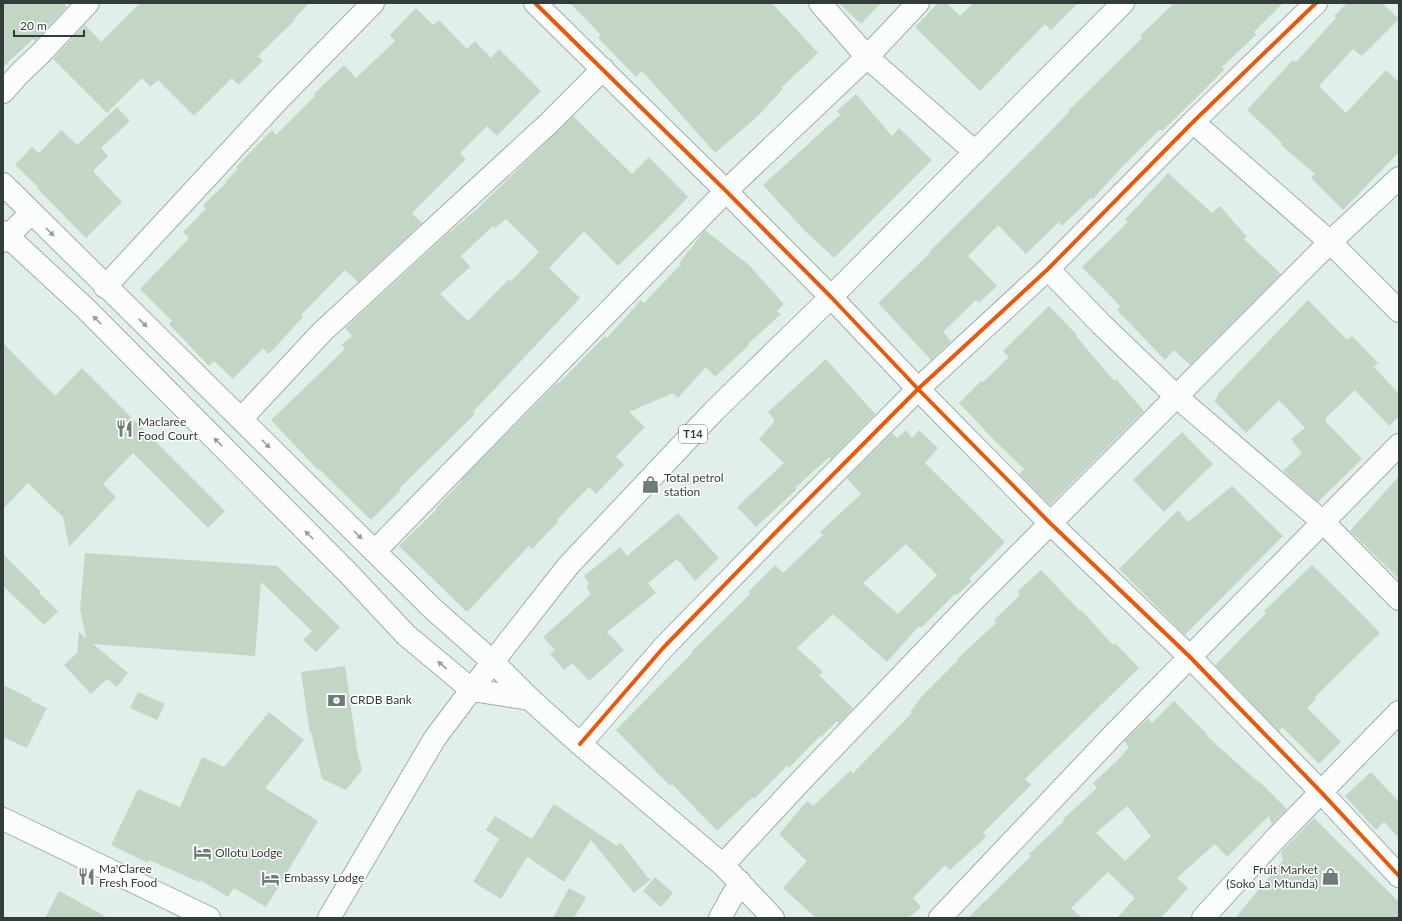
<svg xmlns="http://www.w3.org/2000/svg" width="1402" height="921" font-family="Lato,sans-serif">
<rect width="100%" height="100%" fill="#e0efea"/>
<path fill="#c3d6c6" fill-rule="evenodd" d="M3 3H63L67 7 35 41 33 39 3 67Z
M140 3H309L294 19 295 20 258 56 263 61 238 85 232 78 194 116 158 80 150 87 142 78 107 113 53 59 85 25 101 42Z
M570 3H772L818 53 781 88 783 89 758 116 715 153 642 71 636 77 598 38 601 35Z
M839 3H881L861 24Z
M938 3H947L960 16 973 3H1078L1051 30 1045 24 980 91 915 27Z
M1174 3H1283L1254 32 1256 35 1222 67 1224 70 1196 98 1162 131 1160 129 1122 167 1092 200 1091 198 1062 226 1059 222 1026 254 998 225 968 256 997 286 979 303 976 300 943 332 951 341 931 360 878 303 930 253 929 252 1036 146 1069 112 1068 111 1142 38 1140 36Z
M1347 3H1382L1399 19 1362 56 1353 49 1319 86 1346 113 1386 70 1399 82V152L1343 210 1311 178 1315 174 1281 145 1282 143 1247 110 1293 60 1296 62 1336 18 1334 16Z
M416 8 433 25 439 20 467 49 475 41 491 58 499 49 541 91 497 136 487 126 460 153 466 159 412 213 422 223 358 282 345 270 301 315 303 317 269 354 263 348 233 379 214 361 209 366 169 324 172 321 140 289 189 238 183 232 206 209 203 205 226 183 225 182 238 169 236 167 272 130 276 135 315 96 314 94 344 65 356 78 395 41 390 35Z
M856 94 892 136 899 128 932 160 834 258 804 230 763 185 840 115 837 111Z
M117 107 130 121 101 148 108 156 93 171 122 202 86 238 37 188 38 187 15 165 32 147 39 153 61 130 77 145Z
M573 116 632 174 649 157 688 197 660 226 618 266 584 231 549 268 580 298 473 412 475 414 399 489 401 490 371 520 319 469 318 470 271 420 345 349 341 345 352 336 345 328 444 237 479 207ZM506 219 539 252 511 281 509 279 468 321 440 294 470 267 461 256 493 226 495 228Z
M1168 173 1212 213 1220 206 1247 237 1244 239 1281 274 1190 365 1174 350 1165 360 1117 310 1120 306 1082 267 1128 222 1125 220Z
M705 230 750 266 784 304 777 311 781 314 748 344 749 345 715 377 706 367 678 398 673 393 629 412 645 427 616 457 624 465 596 494 589 487 557 520 558 522 532 549 529 546 467 612 399 546 437 509 436 508 462 481 461 480 558 382 559 383 605 336 607 338 641 300 644 303 681 264 679 263Z
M1308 300 1347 340 1352 336 1378 363 1374 367 1399 394V416L1389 426 1355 390 1326 418 1327 419 1325 421 1362 459 1318 502 1283 471 1302 453 1291 439 1305 428 1279 400 1246 433 1214 401 1218 396 1217 395Z
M1049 306 1077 335 1076 336 1114 381 1116 379 1144 411 1050 505 1019 474 1024 469 992 438 959 403 981 381 983 382 1009 357 1003 351Z
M3 343 55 396 82 368 225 511 208 528 133 453 103 484 116 497 69 547 63 517 28 483 3 509Z
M826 359 875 414 831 459 829 457 795 488 797 489 756 527 737 507 784 463 759 439 775 421 768 412Z
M906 430 912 438 919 430 938 448 925 463 1005 542 969 579 971 582 957 595 955 594 921 628 919 626 887 662 833 614 797 648 823 672 819 675 853 708 839 723 837 721 821 737 820 736 789 768 787 766 754 799 753 797 717 831 672 784 670 786 616 730 692 653 691 652 750 594 748 592 775 565 783 573 823 535 820 532 861 494 847 478 892 433 897 438ZM906 544 937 575 898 614 863 583Z
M1182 432 1213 464 1164 512 1133 480Z
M1399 476V579L1350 531Z
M1232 486 1283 536 1185 635 1119 569 1178 510 1188 522Z
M678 513 719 558 695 581 677 559 648 583 656 593 607 632 624 650 589 681 572 663 564 670 550 654 555 650 543 637 591 594 586 587 589 584 584 576 620 547 627 556Z
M85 553 277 566 340 627 316 652 303 640 312 631 261 582 255 656 93 644 128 673 117 687 107 679 91 694 64 665 77 653 79 632 86 638 80 609Z
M3 554 40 591 39 593 58 611 44 625 3 586Z
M1312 565 1352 604 1380 633 1315 697 1316 699 1307 708 1341 742 1319 764 1282 727 1279 731 1215 665 1266 613 1264 611Z
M1041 570 1080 611 1081 610 1113 645 1115 643 1139 668 1025 779 1031 785 983 833 986 837 950 870 945 865 913 898 921 907 909 918H816L783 888 807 861 779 834 807 801 813 806 850 771 853 773 912 713 910 712 923 695 958 660 957 659 996 623 994 620 1020 595 1017 592Z
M345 666 357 750 362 770 346 790 322 779 311 732 310 734 301 672Z
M3 685 32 699 31 701 47 708 27 748 3 737Z
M138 692 165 704 157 720 130 708Z
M1174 701 1207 734 1206 735 1258 782 1257 779 1287 809 1272 824 1269 816 1227 857 1215 844 1177 878 1188 888 1161 918H1117L1135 898 1108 872 1071 908 1082 918H968L1031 856 1029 854 1064 821 1063 819 1097 788 1093 783 1118 760 1129 747 1124 741 1148 718 1152 723ZM1127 806 1151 836 1125 861 1096 833Z
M269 712 304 740 265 788 318 821 266 907 234 888 228 897 200 880 199 882 149 860 148 863 111 845 138 789 180 807 202 757 224 767Z
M1371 772 1399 802V838L1384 822 1376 830 1345 796Z
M554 804 617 846 621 843 650 880 634 893 591 840 564 882 527 857 501 899 473 882 499 839 486 830 495 816 532 839Z
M1314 818 1399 902V918H1235L1283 860 1281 852Z
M655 877 673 893 661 907 643 891Z
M569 888 586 897 574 918H553Z
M59 891 108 918H45Z"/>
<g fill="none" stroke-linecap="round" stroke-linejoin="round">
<defs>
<path id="minor" d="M535 3 726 191 831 297 918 389 1050 523 1190 657 1321 792 1399 876
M820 3 867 57 975 152
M3 92 19 74 41 53 88 3
M1193 122 1330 242 1399 311
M3 241 31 213
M1048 269 1101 324 1177 397 1324 523 1399 599
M105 287 278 100 373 3
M241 419 322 332 549 123 603 69
M375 551 726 191 867 57 918 3
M493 662 530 699 580 744 723 865 773 918
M472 690 530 699
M580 744 663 648 775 533 918 389 1048 269 1193 122 1316 3
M3 819 209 918
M723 865 798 784 975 599 1330 242 1399 178
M720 918 740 882
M940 918 1115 733 1399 445
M1203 918 1277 837 1399 712"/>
<path id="major" d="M3 184 434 610 493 662
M3 232 85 308 350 575 406 635 472 690"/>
<path id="highway" d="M329 918 435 738 484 673 568 566 714 411 831 297 1123 3"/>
</defs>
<use href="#minor" stroke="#a1aca9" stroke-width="24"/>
<use href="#major" stroke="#a1aca9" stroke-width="24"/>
<use href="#highway" stroke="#a1aca9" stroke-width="24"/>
<use href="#minor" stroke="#fafdfc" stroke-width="22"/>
<use href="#major" stroke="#fafdfc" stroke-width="22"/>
<use href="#highway" stroke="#fafdfc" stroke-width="22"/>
<defs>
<path id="cycleway" d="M535 3 726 191 831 297 918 389 1050 523 1190 657 1321 792 1399 876
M580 744 663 648 775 533 918 389 1048 269 1193 122 1316 3"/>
</defs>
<use href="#cycleway" stroke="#fff" stroke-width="6"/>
<use href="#cycleway" stroke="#e8590c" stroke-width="4"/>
</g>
<defs><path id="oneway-solid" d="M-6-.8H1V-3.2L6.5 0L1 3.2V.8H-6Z"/></defs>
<g fill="#969c9a">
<use href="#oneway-solid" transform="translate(50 232) rotate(45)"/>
<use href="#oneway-solid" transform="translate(97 320) rotate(-135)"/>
<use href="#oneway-solid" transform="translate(143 323) rotate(44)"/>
<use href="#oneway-solid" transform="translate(218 442) rotate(-135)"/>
<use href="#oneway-solid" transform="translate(266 444) rotate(45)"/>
<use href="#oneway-solid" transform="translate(309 535) rotate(-135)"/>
<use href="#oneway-solid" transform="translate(358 535) rotate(45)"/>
<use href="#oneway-solid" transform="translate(442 665) rotate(-140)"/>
</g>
<defs>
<symbol id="restaurant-bare" viewBox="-9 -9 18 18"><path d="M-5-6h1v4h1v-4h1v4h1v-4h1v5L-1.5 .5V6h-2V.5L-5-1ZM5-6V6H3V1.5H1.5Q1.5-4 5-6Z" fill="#6f7b77" stroke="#fff" stroke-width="2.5" paint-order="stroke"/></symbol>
<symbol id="shop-bare" viewBox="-9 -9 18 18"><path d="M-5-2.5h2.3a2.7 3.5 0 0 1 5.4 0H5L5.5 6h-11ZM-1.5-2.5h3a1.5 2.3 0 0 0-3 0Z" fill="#6f7b77" stroke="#fff" stroke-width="2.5" paint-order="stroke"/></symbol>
<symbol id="bank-bare" viewBox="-9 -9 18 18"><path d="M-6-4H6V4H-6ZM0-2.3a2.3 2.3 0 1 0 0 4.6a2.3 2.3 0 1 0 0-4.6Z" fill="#6f7b77" stroke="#fff" stroke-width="2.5" paint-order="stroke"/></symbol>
<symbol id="hotel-bare" viewBox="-9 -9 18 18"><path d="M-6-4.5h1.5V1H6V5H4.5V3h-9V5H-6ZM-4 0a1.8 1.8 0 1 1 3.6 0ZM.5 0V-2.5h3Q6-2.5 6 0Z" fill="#6f7b77" stroke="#fff" stroke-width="2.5" paint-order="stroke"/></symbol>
</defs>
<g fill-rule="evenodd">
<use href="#restaurant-bare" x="112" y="416" width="25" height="25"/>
<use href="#shop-bare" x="638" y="472" width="25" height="25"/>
<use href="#bank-bare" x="324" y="688" width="25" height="25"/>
<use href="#hotel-bare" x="190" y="840" width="25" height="25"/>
<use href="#restaurant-bare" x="74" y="864" width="25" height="25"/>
<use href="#shop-bare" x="1318" y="864" width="25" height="25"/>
<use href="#hotel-bare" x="258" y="866" width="25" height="25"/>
</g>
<g text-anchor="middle" stroke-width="3" stroke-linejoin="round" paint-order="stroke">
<rect fill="#fff" stroke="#707674" stroke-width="1" x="679" y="425" width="28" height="18" rx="3"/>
<g font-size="11" font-weight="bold" fill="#323c39">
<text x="693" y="438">T14</text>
</g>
<g font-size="12" fill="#323c39" stroke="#fff" text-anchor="start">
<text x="138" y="426">Maclaree<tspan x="138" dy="14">Food Court</tspan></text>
<text x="664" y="482">Total petrol<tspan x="664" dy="14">station</tspan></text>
<text x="350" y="704">CRDB Bank</text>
<text x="215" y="857">Ollotu Lodge</text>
<text x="99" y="873">Ma'Claree<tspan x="99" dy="14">Fresh Food</tspan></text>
<text x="1318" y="874" text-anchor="end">Fruit Market<tspan x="1318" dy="14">(Soko La Mtunda)</tspan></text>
<text x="284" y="882">Embassy Lodge</text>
</g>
</g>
<rect width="1402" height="921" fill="none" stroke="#323c39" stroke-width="8"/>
<path d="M14 30v6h70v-6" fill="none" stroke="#323c39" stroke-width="2"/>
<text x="20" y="30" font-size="12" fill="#323c39" stroke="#ffffff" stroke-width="3" paint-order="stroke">20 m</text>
</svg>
